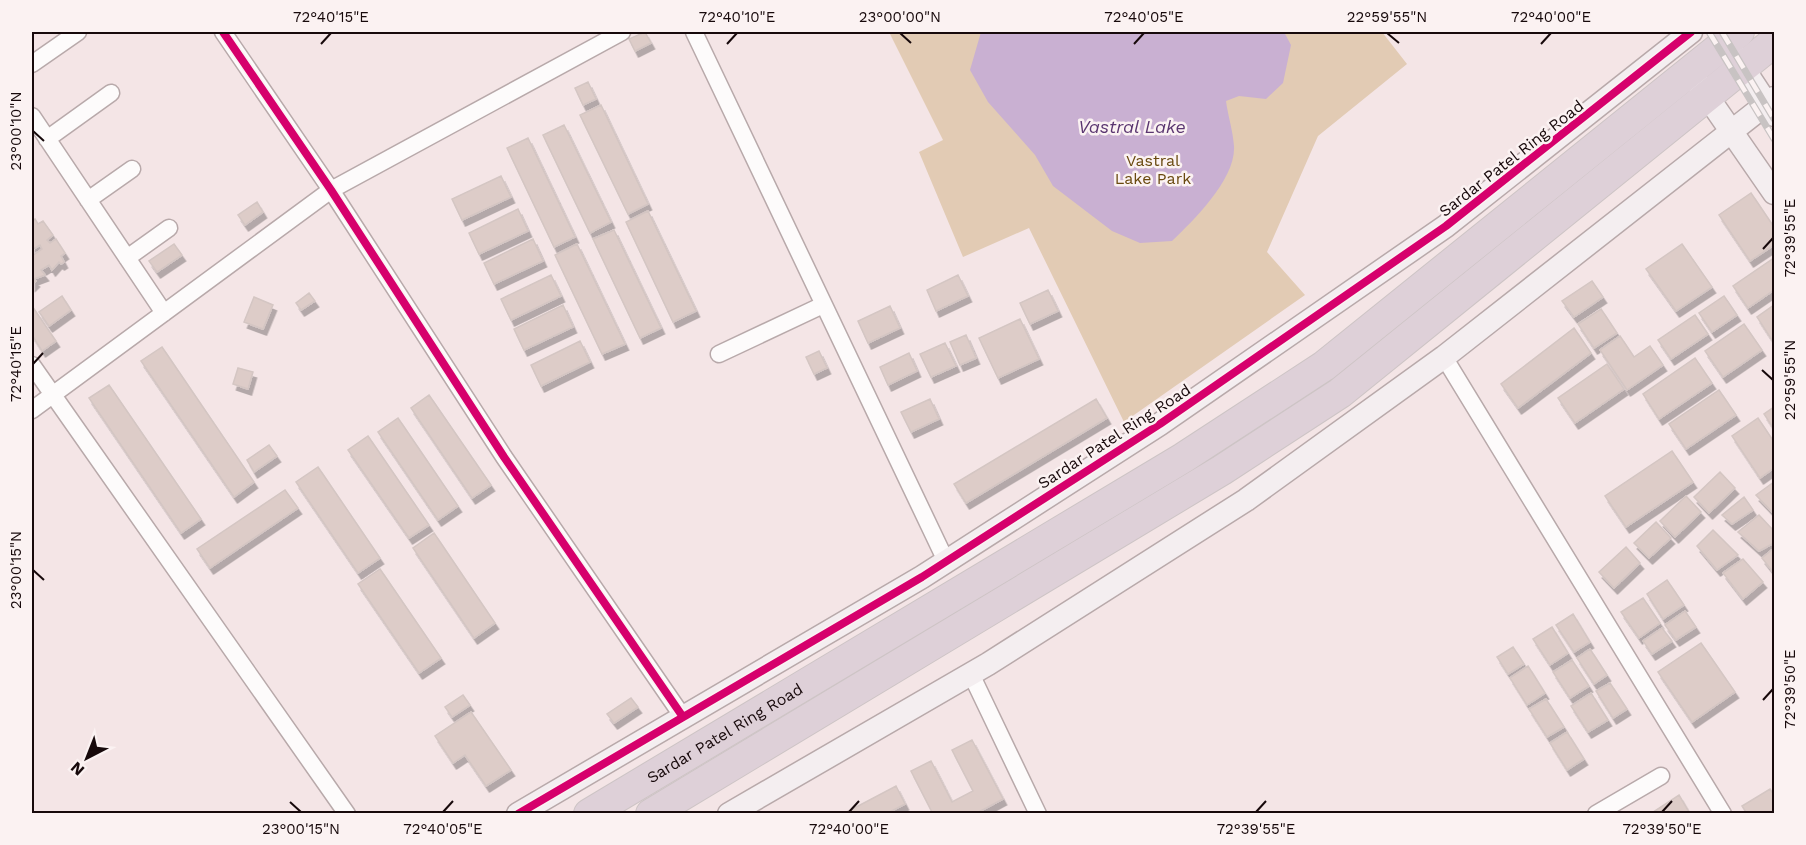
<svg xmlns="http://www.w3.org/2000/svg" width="1806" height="845" font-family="'Work Sans',sans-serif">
<defs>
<filter id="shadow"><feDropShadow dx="3.5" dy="6" stdDeviation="0" flood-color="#0004"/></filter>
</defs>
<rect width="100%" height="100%" fill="#f4e5e6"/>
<path fill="#e2cbb4" d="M889 32H1382L1407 64 1318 136 1267 252 1305 295 1124 422 1029 228 963 257 919 152 943 140Z"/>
<path fill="#c9b0d2" d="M981 32H1284L1291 45 1283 83 1266 99 1239 96 1226 101C1228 116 1233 131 1234 146 1236 179 1194 220 1172 241L1140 243 1112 231 1053 186 1035 155 988 102 970 70Z"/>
<path fill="#ddccc8" stroke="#d4c6c3" stroke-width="1.5" filter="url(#shadow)" d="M645 32 651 43 635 51 629 39Z
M588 82 596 99 583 105 575 88Z
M601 105 648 204 628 214 580 115Z
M564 125 611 222 590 233 543 135Z
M528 138 575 237 554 247 507 148Z
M501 176 511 197 462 220 452 199Z
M1751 193 1774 227V245L1750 261 1719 215Z
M257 202 263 212 245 225 238 215Z
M518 209 528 231 479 254 469 233Z
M648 211 696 311 673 322 626 222Z
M35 219 38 224 43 221 53 235 47 240 50 243 56 239 65 253 61 256 64 262 61 264 59 262 52 270 49 265 41 270 45 275 34 279 36 281 32 285V256L42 249 40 245 32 250V221Z
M614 230 661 328 640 338 593 239Z
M533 239 543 261 494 284 484 263Z
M174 244 182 255 157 272 149 261Z
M577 244 625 344 602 354 555 255Z
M1682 244 1712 287 1676 311 1646 269Z
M1774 258V290L1748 308 1733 286Z
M551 275 561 296 511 320 501 299Z
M958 275 968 296 936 311 927 290Z
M1592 281 1603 297 1574 317 1562 301Z
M1048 290 1058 311 1030 324 1020 303Z
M309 293 315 301 301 310 296 303Z
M62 296 71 310 49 326 39 312Z
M1724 296 1737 315 1712 332 1699 313Z
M254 297 273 305 263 329 244 322Z
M563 305 573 327 524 350 514 329Z
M1774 305V343L1757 317Z
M32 306 56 341 42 351 32 335Z
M890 306 900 328 868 343 858 321Z
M1601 309 1617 333 1594 348 1578 324Z
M1695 315 1708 334 1671 359 1658 340Z
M1020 319 1039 359 998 378 979 338Z
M1744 324 1762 350 1723 377 1705 351Z
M1574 328 1591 353 1518 408 1501 384Z
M966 335 976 358 960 365 950 342Z
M1620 336 1634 357 1650 346 1663 365 1627 390 1600 350Z
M580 341 590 362 541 386 531 365Z
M945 343 956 366 931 377 920 354Z
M162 347 254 482 234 497 141 361Z
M819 351 827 368 814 374 806 357Z
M909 353 917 371 888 385 880 367Z
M1695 358 1712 383 1659 419 1643 394Z
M1607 364 1624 389 1575 423 1558 398Z
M238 368 253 372 248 389 233 384Z
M109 385 201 519 181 533 89 398Z
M1719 390 1736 415 1686 449 1669 424Z
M429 395 491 485 472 498 411 408Z
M930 399 939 419 911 432 901 412Z
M1096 399 1107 418 966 503 954 484Z
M1774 407V429L1764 414Z
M398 418 458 506 438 520 378 432Z
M1758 418 1774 442V468L1760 478 1732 436Z
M368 436 429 525 409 538 348 450Z
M269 445 277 456 254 472 247 460Z
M1672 451 1693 482 1626 527 1605 496Z
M318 467 380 558 358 573 296 482Z
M1720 472 1735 488 1709 513 1694 497Z
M1774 482V514L1756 495Z
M285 490 298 508 210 568 197 549Z
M1686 496 1701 512 1675 537 1660 521Z
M1744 497 1753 510 1732 524 1722 515Z
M1759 515 1774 531V543L1759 551 1738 532Z
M1656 522 1671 538 1649 558 1634 543Z
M1713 530 1738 555 1717 570 1697 546Z
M434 533 495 623 474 638 413 548Z
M1626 547 1640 563 1614 588 1599 572Z
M1774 548V573L1762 558Z
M1743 559 1763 582 1743 599 1723 573Z
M380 569 441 658 419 673 358 584Z
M1667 580 1684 605 1663 619 1647 594Z
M1643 598 1660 623 1639 638 1621 612Z
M1685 611 1696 627 1676 640 1665 625Z
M1573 614 1590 642 1574 652 1556 625Z
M1552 627 1568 653 1550 665 1533 639Z
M1662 628 1672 641 1652 654 1643 641Z
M1701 643 1735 692 1692 722 1658 672Z
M1513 647 1524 664 1508 674 1497 657Z
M1590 649 1607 675 1594 684 1577 658Z
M1572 660 1589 686 1570 698 1553 672Z
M1528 666 1545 693 1527 705 1510 678Z
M1610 683 1627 709 1613 718 1596 691Z
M1591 693 1608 720 1588 732 1571 706Z
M463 695 470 705 452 717 445 707Z
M631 698 638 707 614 723 607 714Z
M1546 699 1564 727 1547 737 1529 709Z
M471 712 511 770 486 786 465 755 453 763 435 736Z
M1567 732 1584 759 1567 770 1550 743Z
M972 740 1003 799 975 814H933L911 771 931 761 952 802 973 791 952 750Z
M896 786 905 804 886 814H843Z
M1770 789 1774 795V810L1769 814H1747L1742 806Z
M1679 795 1689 812 1650 814Z"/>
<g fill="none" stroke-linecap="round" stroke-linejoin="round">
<defs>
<path id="street" d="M223 32 331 190 504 457 683 717
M694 32 946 561
M32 64 78 32
M32 116 164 313
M47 139 111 93
M88 200 132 169
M127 258 169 228
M719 354 823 305
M1444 357 1723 814
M32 365 347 814
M32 410 331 190 622 32
M971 674 1038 814
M1596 814 1661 776"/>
<path id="secondary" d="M1734 54 1774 115
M1698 83 1774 193
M518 814 922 577 1160 424 1446 226 1691 32
M729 814 988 664 1246 500 1444 357 1774 98"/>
<g id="highway">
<path id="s1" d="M589 814 1183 458 1324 366 1739 32"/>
<path d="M651 814 1222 470 1340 393 1774 42"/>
</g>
</defs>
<use href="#street" stroke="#b8a9aa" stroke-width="19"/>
<use href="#secondary" stroke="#b8a9aa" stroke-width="25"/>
<use href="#highway" stroke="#cdc4c5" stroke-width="32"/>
<use href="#street" stroke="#fdfbfb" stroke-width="16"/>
<use href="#secondary" stroke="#f4eef0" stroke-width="22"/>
<use href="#highway" stroke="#ded0d8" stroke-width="30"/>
<defs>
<path id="rail" d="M1709 32 1774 139
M1722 32 1774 119"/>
</defs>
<use href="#rail" stroke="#c8c3c3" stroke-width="7"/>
<use href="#rail" stroke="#fbf2f2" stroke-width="4.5" stroke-dasharray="14" stroke-linecap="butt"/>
<defs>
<path id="cycleway" d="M223 32 331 190 504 457 683 717
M518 814 922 577 1160 424 1446 226 1691 32"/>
</defs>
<use href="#cycleway" stroke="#fbf2f2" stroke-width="11"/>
<use href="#cycleway" stroke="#d6006c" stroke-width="8"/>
</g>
<path fill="none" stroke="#17090b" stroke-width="2" d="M900 33 911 43M1387 33 1399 43M321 44 331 33M727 44 737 33M1134 44 1144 33M1541 44 1551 33M33 131 44 141M1763 249 1773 238M33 364 43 353M1762 370 1773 380M33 570 44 580M1763 700 1773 689M290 802 301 812M443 812 453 801M849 812 859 801M1256 812 1266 801M1662 812 1672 801"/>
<g text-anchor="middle" stroke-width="5" stroke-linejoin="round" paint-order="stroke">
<g font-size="16" fill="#17090b" stroke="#fbf2f2">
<text transform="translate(1511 158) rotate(-38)" y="6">Sardar Patel Ring Road</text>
<text transform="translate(1114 436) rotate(-33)" y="6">Sardar Patel Ring Road</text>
<text dy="6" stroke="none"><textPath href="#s1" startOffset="158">Sardar Patel Ring Road</textPath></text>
</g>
<g font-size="16" fill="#69490f" stroke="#fbf2f2">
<text x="1153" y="166">Vastral<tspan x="1153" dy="18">Lake Park</tspan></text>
</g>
<g font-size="18" font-style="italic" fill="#5a3570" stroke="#fbf2f2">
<text x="1132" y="133">Vastral Lake</text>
</g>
</g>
<rect width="1806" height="845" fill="none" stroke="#fbf2f2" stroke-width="66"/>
<g transform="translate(87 758) rotate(222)" stroke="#fbf2f2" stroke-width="4.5" paint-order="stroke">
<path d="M0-4.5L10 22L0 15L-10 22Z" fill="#17090b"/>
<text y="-9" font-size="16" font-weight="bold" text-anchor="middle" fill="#17090b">N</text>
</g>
<rect x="33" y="33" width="1740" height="779" fill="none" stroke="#17090b" stroke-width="2"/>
<g font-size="15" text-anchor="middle" fill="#17090b">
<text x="331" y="22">72°40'15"E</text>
<text x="737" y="22">72°40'10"E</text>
<text x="900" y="22">23°00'00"N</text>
<text x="1144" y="22">72°40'05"E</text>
<text x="1387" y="22">22°59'55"N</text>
<text x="1551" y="22">72°40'00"E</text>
<text transform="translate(16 131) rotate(-90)" y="5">23°00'10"N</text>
<text transform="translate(1790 238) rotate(-90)" y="5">72°39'55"E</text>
<text transform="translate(16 364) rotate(-90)" y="5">72°40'15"E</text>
<text transform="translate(1790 380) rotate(-90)" y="5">22°59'55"N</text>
<text transform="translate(16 570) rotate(-90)" y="5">23°00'15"N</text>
<text transform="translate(1790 689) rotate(-90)" y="5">72°39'50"E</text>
<text x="301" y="834">23°00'15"N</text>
<text x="443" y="834">72°40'05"E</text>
<text x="849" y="834">72°40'00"E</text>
<text x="1256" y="834">72°39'55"E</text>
<text x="1662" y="834">72°39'50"E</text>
</g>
</svg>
